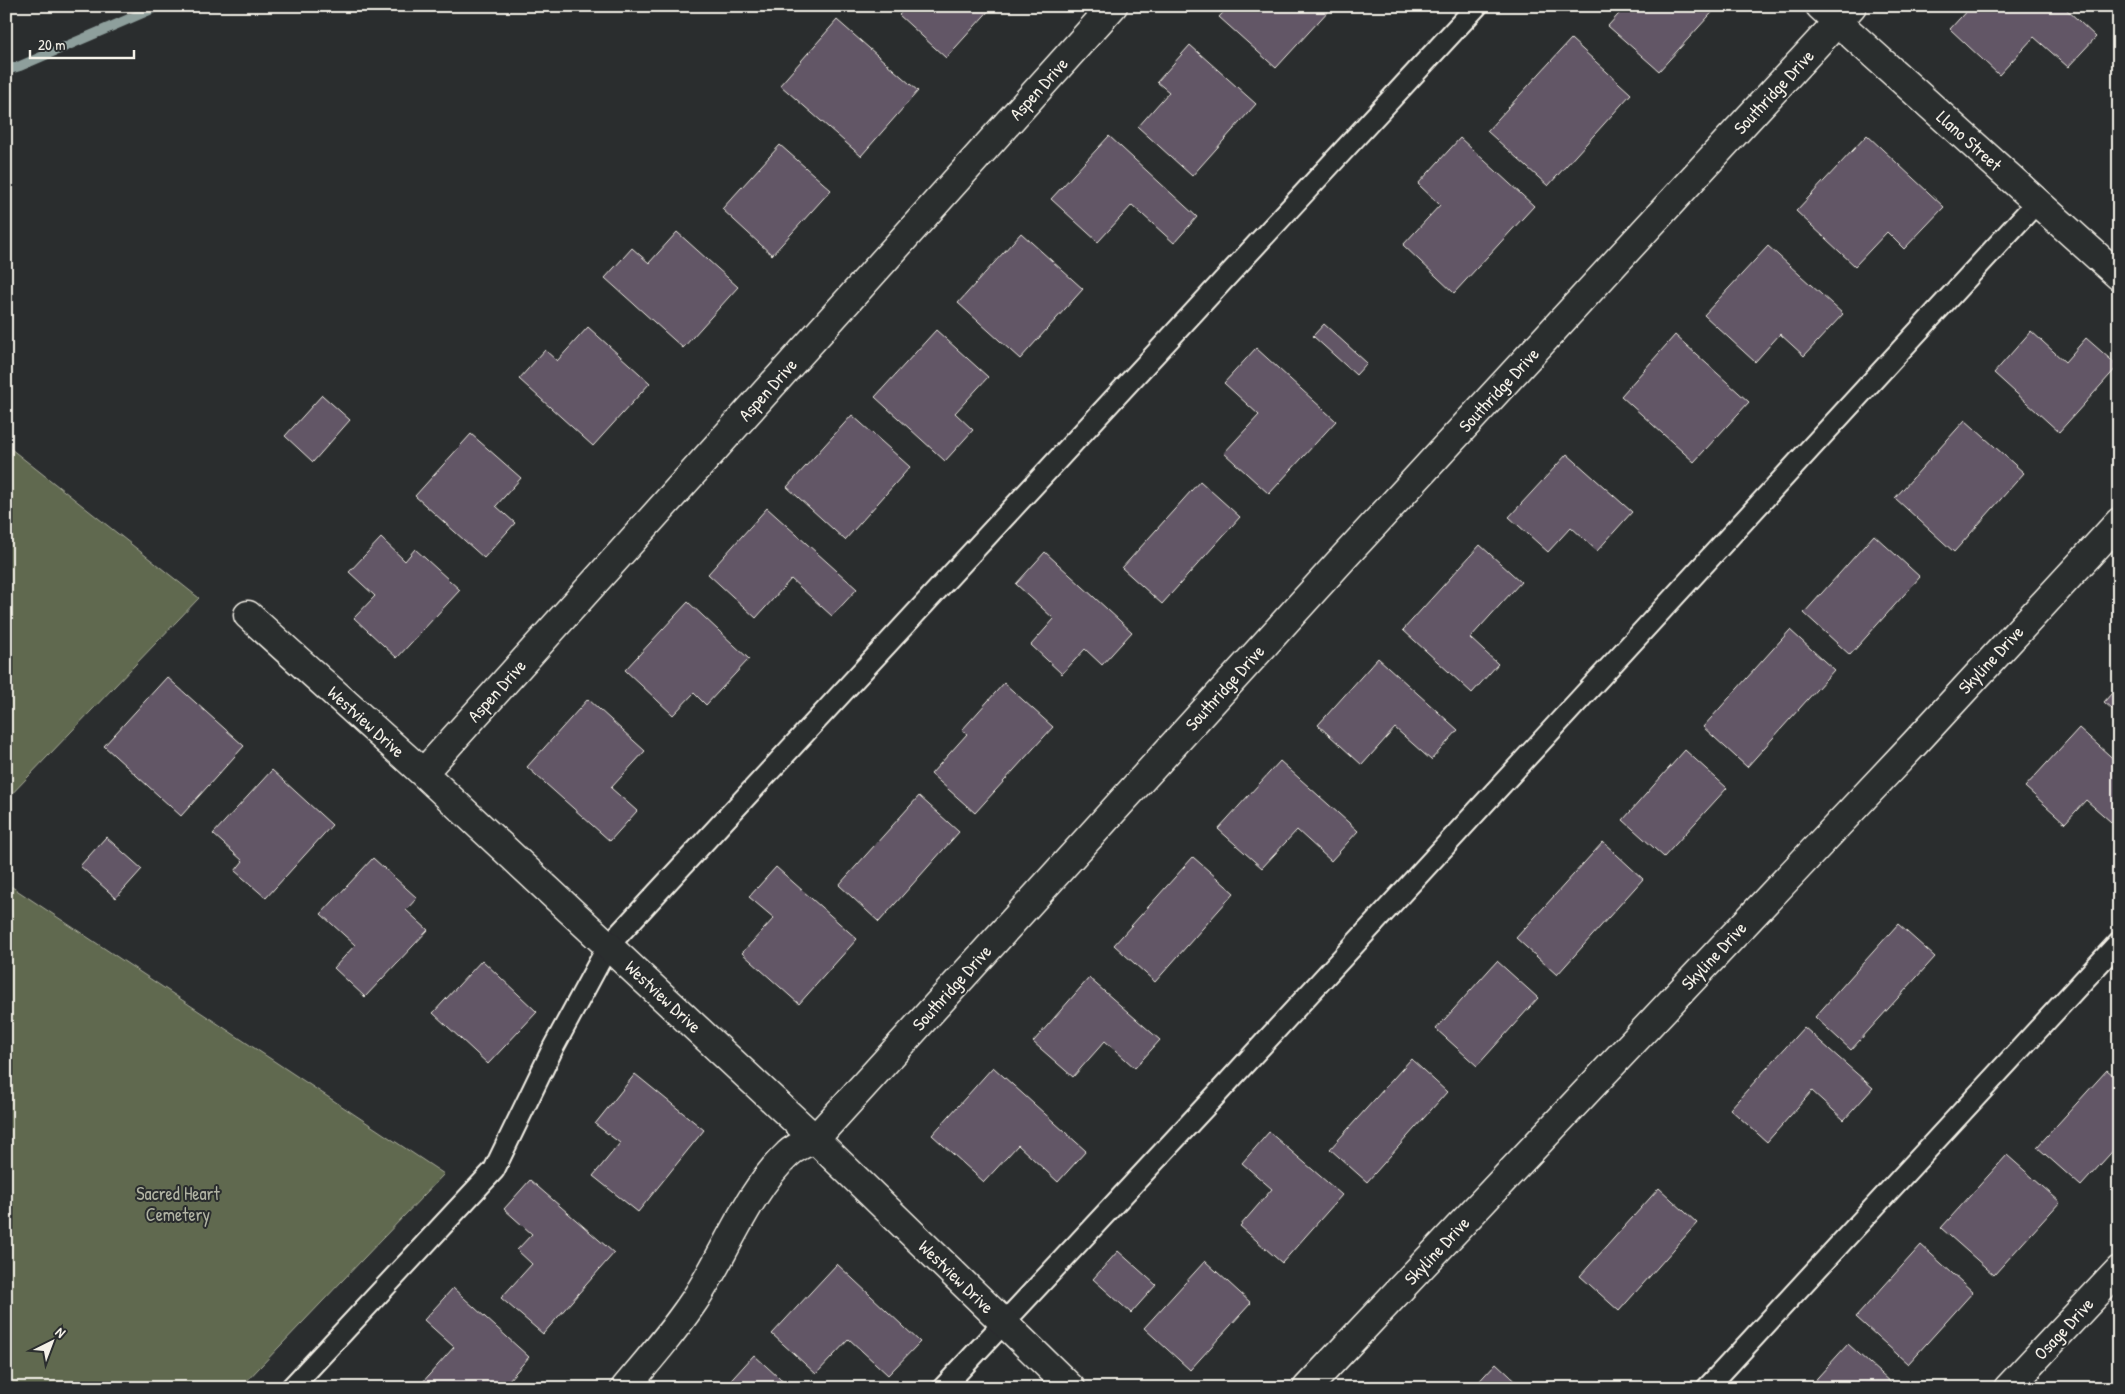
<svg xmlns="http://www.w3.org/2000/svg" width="2125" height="1394" font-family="'Patrick Hand',sans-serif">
<rect width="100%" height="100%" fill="#2a2d2e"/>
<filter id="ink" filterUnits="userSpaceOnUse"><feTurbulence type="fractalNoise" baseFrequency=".02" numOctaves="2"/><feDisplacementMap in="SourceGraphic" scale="10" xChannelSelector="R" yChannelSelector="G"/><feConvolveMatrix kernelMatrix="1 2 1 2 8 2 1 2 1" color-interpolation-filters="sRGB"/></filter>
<g filter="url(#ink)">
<path fill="#616950" stroke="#aaad9c" d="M6 445 199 598 6 800Z
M6 883 444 1174 240 1388H6Z"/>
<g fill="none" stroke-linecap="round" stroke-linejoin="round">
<path stroke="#8e9f9c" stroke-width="10" d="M6 70 20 66 159 6"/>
</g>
<path fill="#625766" stroke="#f4f1e8" d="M907 6H993L946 58 899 15Z
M1229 6H1327L1330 9 1276 68 1219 17Z
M1626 6H1718L1659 71 1608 26Z
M1971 6H2063L2096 37 2068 67 2034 37 1999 75 1950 29Z
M837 20 918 91 861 156 780 85Z
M1571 39 1631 94 1548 186 1487 131Z
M1190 45 1256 104 1192 176 1138 127 1169 92 1157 82Z
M1867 135 1944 207 1904 249 1887 232 1855 266 1796 211Z
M1109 136 1197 217 1174 243 1132 205 1098 242 1051 199Z
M1460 138 1534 206 1454 293 1403 245 1440 205 1418 184Z
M780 145 831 190 772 255 722 209Z
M677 232 738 287 683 348 605 278 632 248 649 263Z
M1021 233 1083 289 1020 359 958 303Z
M1768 246 1843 314 1804 356 1780 334 1755 362 1704 315Z
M1324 324 1367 363 1356 375 1313 336Z
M588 327 650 383 593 446 519 379 545 350 557 361Z
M936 330 988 377 955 413 973 430 945 461 875 397Z
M2031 331 2065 362 2086 338 2118 366 2059 432 1994 373Z
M1675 335 1749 402 1694 462 1621 396Z
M1256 348 1336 421 1269 494 1224 453 1259 415 1224 383Z
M322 395 350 420 313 462 285 436Z
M852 415 910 467 845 540 787 487Z
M1965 420 2024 473 1954 552 1895 498Z
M471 434 521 478 496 506 515 523 484 558 415 496Z
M1567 454 1632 512 1597 551 1571 527 1548 552 1509 517Z
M1200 481 1240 517 1162 604 1122 568Z
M767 508 857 589 832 616 791 579 756 618 708 574Z
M1874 535 1920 577 1850 655 1804 613Z
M381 538 405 561 415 549 460 590 397 658 354 618 375 596 349 572Z
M1480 545 1521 582 1470 638 1498 664 1472 693 1403 630Z
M1045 552 1132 632 1102 665 1085 649 1062 674 1031 645 1054 619 1016 584Z
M688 602 749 659 706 705 694 693 673 715 625 670Z
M1790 630 1834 670 1747 767 1703 727Z
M1378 658 1458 730 1431 760 1395 728 1362 765 1318 725Z
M167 677 244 746 181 816 104 746Z
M1004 683 1053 727 975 813 931 774 967 734 962 730Z
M2119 685V715L2104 702Z
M588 699 645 751 611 788 637 811 610 841 527 767Z
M2079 728 2119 764V829L2086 800 2065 823 2025 787Z
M1685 750 1727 788 1664 857 1623 820Z
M1280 761 1358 831 1331 861 1297 830 1262 868 1218 829Z
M272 770 332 825 266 898 235 871 243 861 213 834Z
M919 796 959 832 879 922 839 885Z
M106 837 142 869 116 898 80 866Z
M1603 842 1643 879 1557 975 1516 938Z
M1193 857 1234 893 1155 982 1114 945Z
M373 858 417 898 406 910 428 930 365 997 334 968 355 945 321 914Z
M776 867 857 939 799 1004 742 953 774 918 749 897Z
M1898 924 1935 957 1851 1050 1815 1017Z
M482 960 537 1012 488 1064 433 1013Z
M1497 961 1538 998 1477 1066 1436 1029Z
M1089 978 1160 1040 1135 1068 1105 1041 1073 1077 1033 1042Z
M1804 1027 1873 1088 1844 1120 1812 1091 1767 1142 1730 1109Z
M1411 1059 1447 1092 1367 1182 1330 1149Z
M993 1067 1086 1151 1058 1182 1018 1145 984 1182 932 1135Z
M2107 1070 2119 1080V1144L2081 1186 2037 1147Z
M635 1074 704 1130 638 1212 593 1176 620 1143 595 1124Z
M1269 1132 1342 1195 1282 1263 1240 1226 1272 1189 1242 1163Z
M2007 1155 2060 1202 1994 1275 1941 1228Z
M530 1180 614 1253 543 1334 501 1298 532 1264 517 1250 532 1234 504 1209Z
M1659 1188 1697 1223 1619 1311 1580 1276Z
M1921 1245 1973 1292 1908 1364 1856 1317Z
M1118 1251 1156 1285 1131 1313 1093 1279Z
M1205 1261 1251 1303 1190 1370 1144 1328Z
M837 1264 920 1342 888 1375 849 1339 816 1374 772 1334Z
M453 1288 529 1357 502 1388H426L421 1384 454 1347 424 1320Z
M1848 1344 1891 1383 1887 1388H1808Z
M754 1355 790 1388H724Z
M1496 1363 1523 1388H1473Z"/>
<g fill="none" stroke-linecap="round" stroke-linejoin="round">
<defs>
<path id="service" d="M291 1388 494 1170 553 1048 608 946 1477 6
M943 1388 1218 1093 2037 202
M1707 1388 2119 942"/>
<path id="minor" d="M1820 6 2119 276
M248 615 423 773 815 1139 1071 1388
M423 773 1113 6
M625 1388C649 1360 673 1332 694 1301 725 1255 747 1192 788 1154 795 1147 806 1143 815 1139L1345 556 1852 6
M2008 1388 2119 1270"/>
<path id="tertiary" d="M1307 1388 1916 742 2119 522"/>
</defs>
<use href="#service" stroke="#f4f1e8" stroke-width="24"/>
<use href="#minor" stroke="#f4f1e8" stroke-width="31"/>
<use href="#tertiary" stroke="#f4f1e8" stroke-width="31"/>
<use href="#service" stroke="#2a2d2e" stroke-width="20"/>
<use href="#minor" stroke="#2a2d2e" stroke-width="28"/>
<use href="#tertiary" stroke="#2a2d2e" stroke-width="28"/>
</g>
</g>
<g text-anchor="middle" stroke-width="4" stroke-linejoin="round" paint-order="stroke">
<g font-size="18" fill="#f4f1e8" stroke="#2a2d2e">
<text transform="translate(1039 89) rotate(-48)" y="6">Aspen Drive</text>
<text transform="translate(1774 92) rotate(-47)" y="6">Southridge Drive</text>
<text transform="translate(1969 141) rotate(42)" y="6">Llano Street</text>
<text transform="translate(768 390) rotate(-48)" y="6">Aspen Drive</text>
<text transform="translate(1499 390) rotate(-47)" y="6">Southridge Drive</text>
<text transform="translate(1991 660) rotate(-47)" y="6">Skyline Drive</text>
<text transform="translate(1225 688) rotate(-48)" y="6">Southridge Drive</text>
<text transform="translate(497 691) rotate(-48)" y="6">Aspen Drive</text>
<text transform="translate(366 722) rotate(42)" y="6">Westview Drive</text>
<text transform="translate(1714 956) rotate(-47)" y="6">Skyline Drive</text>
<text transform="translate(952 988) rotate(-48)" y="6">Southridge Drive</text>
<text transform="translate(663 997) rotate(43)" y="6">Westview Drive</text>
<text transform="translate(1437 1251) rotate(-47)" y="6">Skyline Drive</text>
<text transform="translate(956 1277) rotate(44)" y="6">Westview Drive</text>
<text transform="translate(2064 1329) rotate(-47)" y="6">Osage Drive</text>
</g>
<g font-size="18" fill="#b2b4a4" stroke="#2a2d2e">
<text x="178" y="1200">Sacred Heart<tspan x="178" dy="21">Cemetery</tspan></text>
</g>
</g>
<rect width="2125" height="1394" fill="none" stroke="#2a2d2e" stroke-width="25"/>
<rect x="12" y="12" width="2100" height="1369" fill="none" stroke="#f4f1e8" stroke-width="2" filter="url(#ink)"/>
<g transform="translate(52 1342) rotate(42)" stroke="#2a2d2e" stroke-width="4" paint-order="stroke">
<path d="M0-4L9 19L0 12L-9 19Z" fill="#f4f1e8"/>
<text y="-8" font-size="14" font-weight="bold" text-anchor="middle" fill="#f4f1e8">N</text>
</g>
<path d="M30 50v8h104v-8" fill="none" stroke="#f4f1e8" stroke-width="2.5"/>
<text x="38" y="50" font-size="15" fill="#f4f1e8" stroke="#2a2d2e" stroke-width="4" paint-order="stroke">20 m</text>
</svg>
